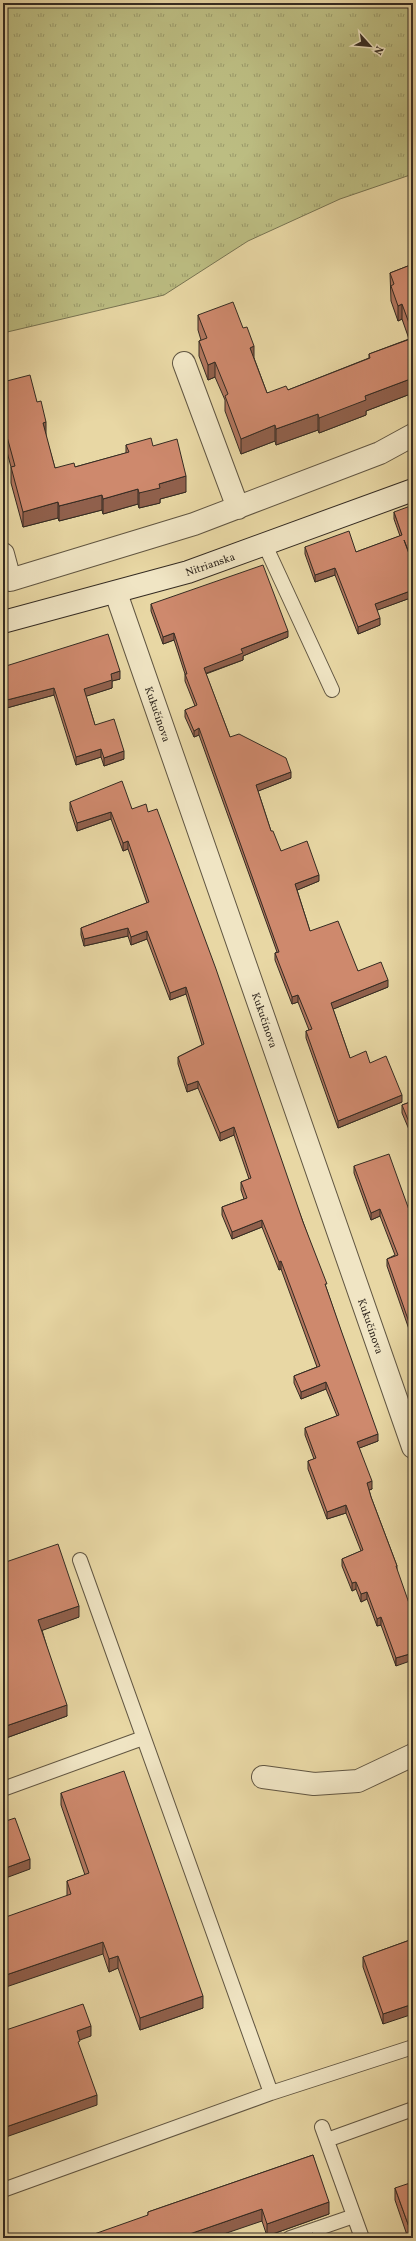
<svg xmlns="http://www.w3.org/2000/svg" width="416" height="2241" font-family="Vollkorn,serif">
<defs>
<pattern id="grass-tufts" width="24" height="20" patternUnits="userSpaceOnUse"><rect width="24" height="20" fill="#bcbd82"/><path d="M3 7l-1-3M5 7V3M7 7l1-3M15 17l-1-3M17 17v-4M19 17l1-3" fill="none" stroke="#9a9a6a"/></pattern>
</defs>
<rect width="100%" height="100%" fill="#e8d7a4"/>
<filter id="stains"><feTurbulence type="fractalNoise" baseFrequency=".005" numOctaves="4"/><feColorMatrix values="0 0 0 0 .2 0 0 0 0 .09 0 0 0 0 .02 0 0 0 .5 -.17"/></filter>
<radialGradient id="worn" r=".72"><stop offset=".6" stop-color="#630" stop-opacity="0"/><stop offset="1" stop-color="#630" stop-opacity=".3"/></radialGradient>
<path fill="url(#grass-tufts)" stroke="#787452" d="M3 3H413V174L340 199 248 241 164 295 3 333Z"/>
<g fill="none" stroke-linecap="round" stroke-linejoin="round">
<defs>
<path id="service" d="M265 545 332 690
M80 1560 271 2093
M3 1789 143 1738
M322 2127 362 2238
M327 2140 413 2109
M3 2190 271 2093 413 2047
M290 2238 354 2216"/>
<path id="minor" d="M184 363 238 508
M3 554 10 580 194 524 380 453 413 435
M116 593 413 1447
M263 1777 314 1784 358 1781 413 1755"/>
<path id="secondary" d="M3 622 188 572 413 490"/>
</defs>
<use href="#service" stroke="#615642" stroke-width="16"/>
<use href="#minor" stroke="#615642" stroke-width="24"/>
<use href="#secondary" stroke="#342b22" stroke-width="24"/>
<use href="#service" stroke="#f0e5c4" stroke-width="14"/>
<use href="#minor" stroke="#f0e5c4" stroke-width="22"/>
<use href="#secondary" stroke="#f0e5c4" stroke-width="22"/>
</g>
<path fill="#b1765e" stroke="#342b22" d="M413 264V393L366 411V415L319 433 318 430 276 445 275 441 241 454 225 411V400L215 377 208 380 199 356V341L201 340 198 330V315L254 358 267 393 288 390 369 358V354L409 339 402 319 398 321 391 301 390 273Z
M3 382 46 437 55 468 75 467 126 453V445L153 446 186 492 160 499V503L139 508 138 504 103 514 102 510 59 521 58 518 23 527 11 483V467L6 448Z
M394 512 413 565V597L377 610 380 625 358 634 335 575 315 582 305 554V547L356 552 400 536 394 519Z
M151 604 288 637 243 656V660L206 674 230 737 291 778 258 791 271 831 281 851 319 881 297 890 310 931 358 971 388 987 333 1009 350 1058 370 1063 402 1102 338 1128 306 1038V1031L309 1030 298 1002 292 1004 275 960V953L277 952 199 735 194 737 185 717V710L195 706 185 681V674L174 640 163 644 151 611Z
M6 666 120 679 112 681V688L86 696 95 725 124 759 104 766 101 757 76 765 54 695 3 709V671L6 670Z
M70 802 132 809 148 812 303 1222 327 1290 378 1441 359 1448 372 1489 369 1490 371 1497 397 1566 396 1666 381 1625 377 1626 367 1599 361 1602 356 1589 352 1591 342 1566V1559L361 1551 346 1513 327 1519 308 1469V1461L314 1459 305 1435V1428L337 1416 326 1389 301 1399 294 1383V1376L317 1367 281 1269 279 1270 262 1227 232 1239 222 1215V1207L244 1199 241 1190V1182L249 1179 234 1135 220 1141 198 1088 187 1092 178 1064V1057L202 1045 186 994 170 1000 147 939 131 945 128 936 84 946 81 935V928L147 903 128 849 123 851 111 819 77 831 70 810Z
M413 1101V1139L402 1113V1105Z
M354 1166 413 1221 411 1335 387 1266V1259L395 1255 380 1216 371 1220 354 1173Z
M3 1563 79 1617 42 1630 67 1716 6 1738 3 1729Z
M61 1793 203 2008 140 2030 118 1968 109 1972 103 1954 67 1896V1881L85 1875 61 1805Z
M410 1940 383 2024 363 1967V1957Z
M313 2155 329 2214 267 2236 262 2221 148 2216V2212Z
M395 2188 413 2238H408L395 2200Z"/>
<path fill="#90604c" stroke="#342b22" d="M402 304V319L398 321V306Z
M254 346V362L250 348Z
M215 362V377L208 380V365Z
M413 378V393L366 411V415L319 433V418L365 396Z
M318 414V430L276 445V429Z
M46 422V437L43 423Z
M275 425V441L241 454V439Z
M6 433V448L3 449V434Z
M186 476V492L160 499V503L139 508V493L159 484Z
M138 489V504L103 514V499Z
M102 495V510L59 521V506Z
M58 502V518L23 527V512Z
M413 548V555L408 557V550Z
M335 568V575L315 582V575Z
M413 590V597L375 611V604Z
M380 618V625L358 634V627Z
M288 631V637L243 656V660L204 674V668L241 649Z
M174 633V640L163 644V637Z
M120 671V679L112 681V688L84 697V689L111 674Z
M54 688V695L3 709V701Z
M199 728V735L194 737V731Z
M7 748V756L3 757V749Z
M101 749V757L76 765V757Z
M124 751V759L104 766V758Z
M291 772V778L256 792V785Z
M111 812V819L77 831V823Z
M128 841V849L123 851V843Z
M319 875V881L295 891V884Z
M128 928V936L84 946V939Z
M147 931V939L131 945V937Z
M388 980V987L331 1010V1003Z
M186 987V994L170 1000V993Z
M298 995V1002L292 1004V997Z
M198 1081V1088L187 1092V1085Z
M402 1095V1102L338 1128V1121Z
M234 1127V1135L220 1141V1133Z
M380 1209V1216L371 1220V1213Z
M262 1220V1227L232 1239V1232Z
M281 1261V1269L279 1270V1262Z
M411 1328H413V1335H411Z
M326 1382V1389L301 1399V1392Z
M378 1434V1441L357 1449V1442Z
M372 1481V1489L367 1491V1483Z
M346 1505V1513L327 1519V1512Z
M356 1582V1589L352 1591V1583Z
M367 1592V1599L361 1602V1594Z
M79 1606V1617L38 1632V1620Z
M381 1617V1625L377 1626V1619Z
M413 1653V1660L396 1666V1658Z
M67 1705V1716L6 1738V1726Z
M30 1859V1869L3 1879V1869Z
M103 1942V1954L3 1988V1976Z
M118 1956V1968L109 1972V1959Z
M203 1996V2008L140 2030V2018Z
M413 2004V2014L383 2024V2014Z
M91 2026V2036L77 2041V2031Z
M97 2095V2105L3 2138V2128Z
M329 2202V2214L267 2236V2224Z
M262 2209V2221L212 2238H178Z"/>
<path fill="#ce896d" stroke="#342b22" d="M413 264V334L402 304 398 306 391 286 394 284 390 273Z
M233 302 243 328 247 327 254 346 250 348 267 393 286 386 288 390 370 358 369 354 413 338V378L365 396 366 400 319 418 318 414 276 429 275 425 241 439 225 396 228 394 215 362 208 365 199 341 207 338 198 315Z
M30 375 37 402 41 401 46 422 43 423 55 468 74 463 75 467 129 452 126 445 151 438 153 446 177 439 186 476 159 484 160 488 139 493 138 489 103 499 102 495 59 506 58 502 23 512 11 467 15 466 6 433 3 434V382Z
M413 505V548L408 550 404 540 413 565V590L375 604 380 618 358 627 335 568 315 575 305 547 349 531 356 552 402 535 394 512Z
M263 565 288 631 241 649 243 653 204 668 230 737 239 734 286 758 291 772 256 785 271 831H273L281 851 307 841 319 875 295 884 310 931 338 921 358 971 381 962 388 980 331 1003 350 1058 366 1051 370 1063 386 1056 402 1095 338 1121 306 1031 312 1029 298 995 292 997 275 953 279 952 199 728 194 731 185 710 197 705 185 674H187L174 633 163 637 151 604Z
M108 634 120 671 111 674 112 680 84 689 95 725 114 719 124 751 104 758 101 749 76 757 54 688 3 701V671L7 669 6 666Z
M3 736 7 748 3 749Z
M122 781 132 809 146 804 148 812 157 809 216 969 303 1222 327 1284H325L341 1330 378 1434 357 1442 372 1481 367 1483 371 1497 397 1566H396L410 1606 413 1605V1653L396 1658 381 1617 377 1619 367 1592 361 1594 356 1582 352 1583 342 1559 363 1550 346 1505 327 1512 308 1461 316 1458 305 1428 339 1415 326 1382 301 1392 294 1376 320 1366 281 1261 279 1262 262 1220 232 1232 222 1207 247 1198 241 1182 251 1178 234 1127 220 1133 198 1081 187 1085 178 1057 204 1044 186 987 170 993 147 931 131 937 128 928 84 939 81 928 149 902 128 841 123 843 111 812 77 823 70 802Z
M413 1101V1132L402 1105Z
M389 1154 413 1221V1328H411L387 1259 398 1255 380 1209 371 1213 354 1166Z
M58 1544 79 1606 38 1620 67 1705 6 1726 3 1718V1563Z
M124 1771 203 1996 140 2018 118 1956 109 1959 103 1942 3 1976V1918L71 1894 67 1881 89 1873 61 1793Z
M15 1818 30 1859 3 1869V1822Z
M410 1940 413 1948V2004L383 2014 363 1957Z
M83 2004 91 2026 77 2031 80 2041 78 2042 97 2095 3 2128V2031Z
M313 2155 329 2202 267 2224 262 2209 178 2238H83L148 2215V2212Z
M413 2182V2238L395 2188Z
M312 2233 324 2238H308Z"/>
<g text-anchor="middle" stroke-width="3" stroke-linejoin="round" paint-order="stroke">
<g font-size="11" fill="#342b22" stroke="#f0e5c4">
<text transform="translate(210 564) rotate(-19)" y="4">Nitrianska</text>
<text transform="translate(158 714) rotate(71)" y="4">Kukučínova</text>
<text transform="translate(265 1020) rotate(71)" y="4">Kukučínova</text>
<text transform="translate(371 1326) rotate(71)" y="4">Kukučínova</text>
</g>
</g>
<rect width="416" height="2241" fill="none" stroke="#e8d7a4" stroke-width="16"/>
<rect x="4" y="4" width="408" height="2233" fill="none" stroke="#342b22" stroke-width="2"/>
<rect x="8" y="8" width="400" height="2225" fill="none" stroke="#342b22"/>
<g transform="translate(370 46) rotate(117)" stroke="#f0e5c4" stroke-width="3" paint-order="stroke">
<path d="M0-3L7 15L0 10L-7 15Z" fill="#342b22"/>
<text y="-6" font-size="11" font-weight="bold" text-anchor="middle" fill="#342b22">N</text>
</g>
<rect width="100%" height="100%" filter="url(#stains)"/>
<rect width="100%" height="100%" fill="url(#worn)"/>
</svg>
